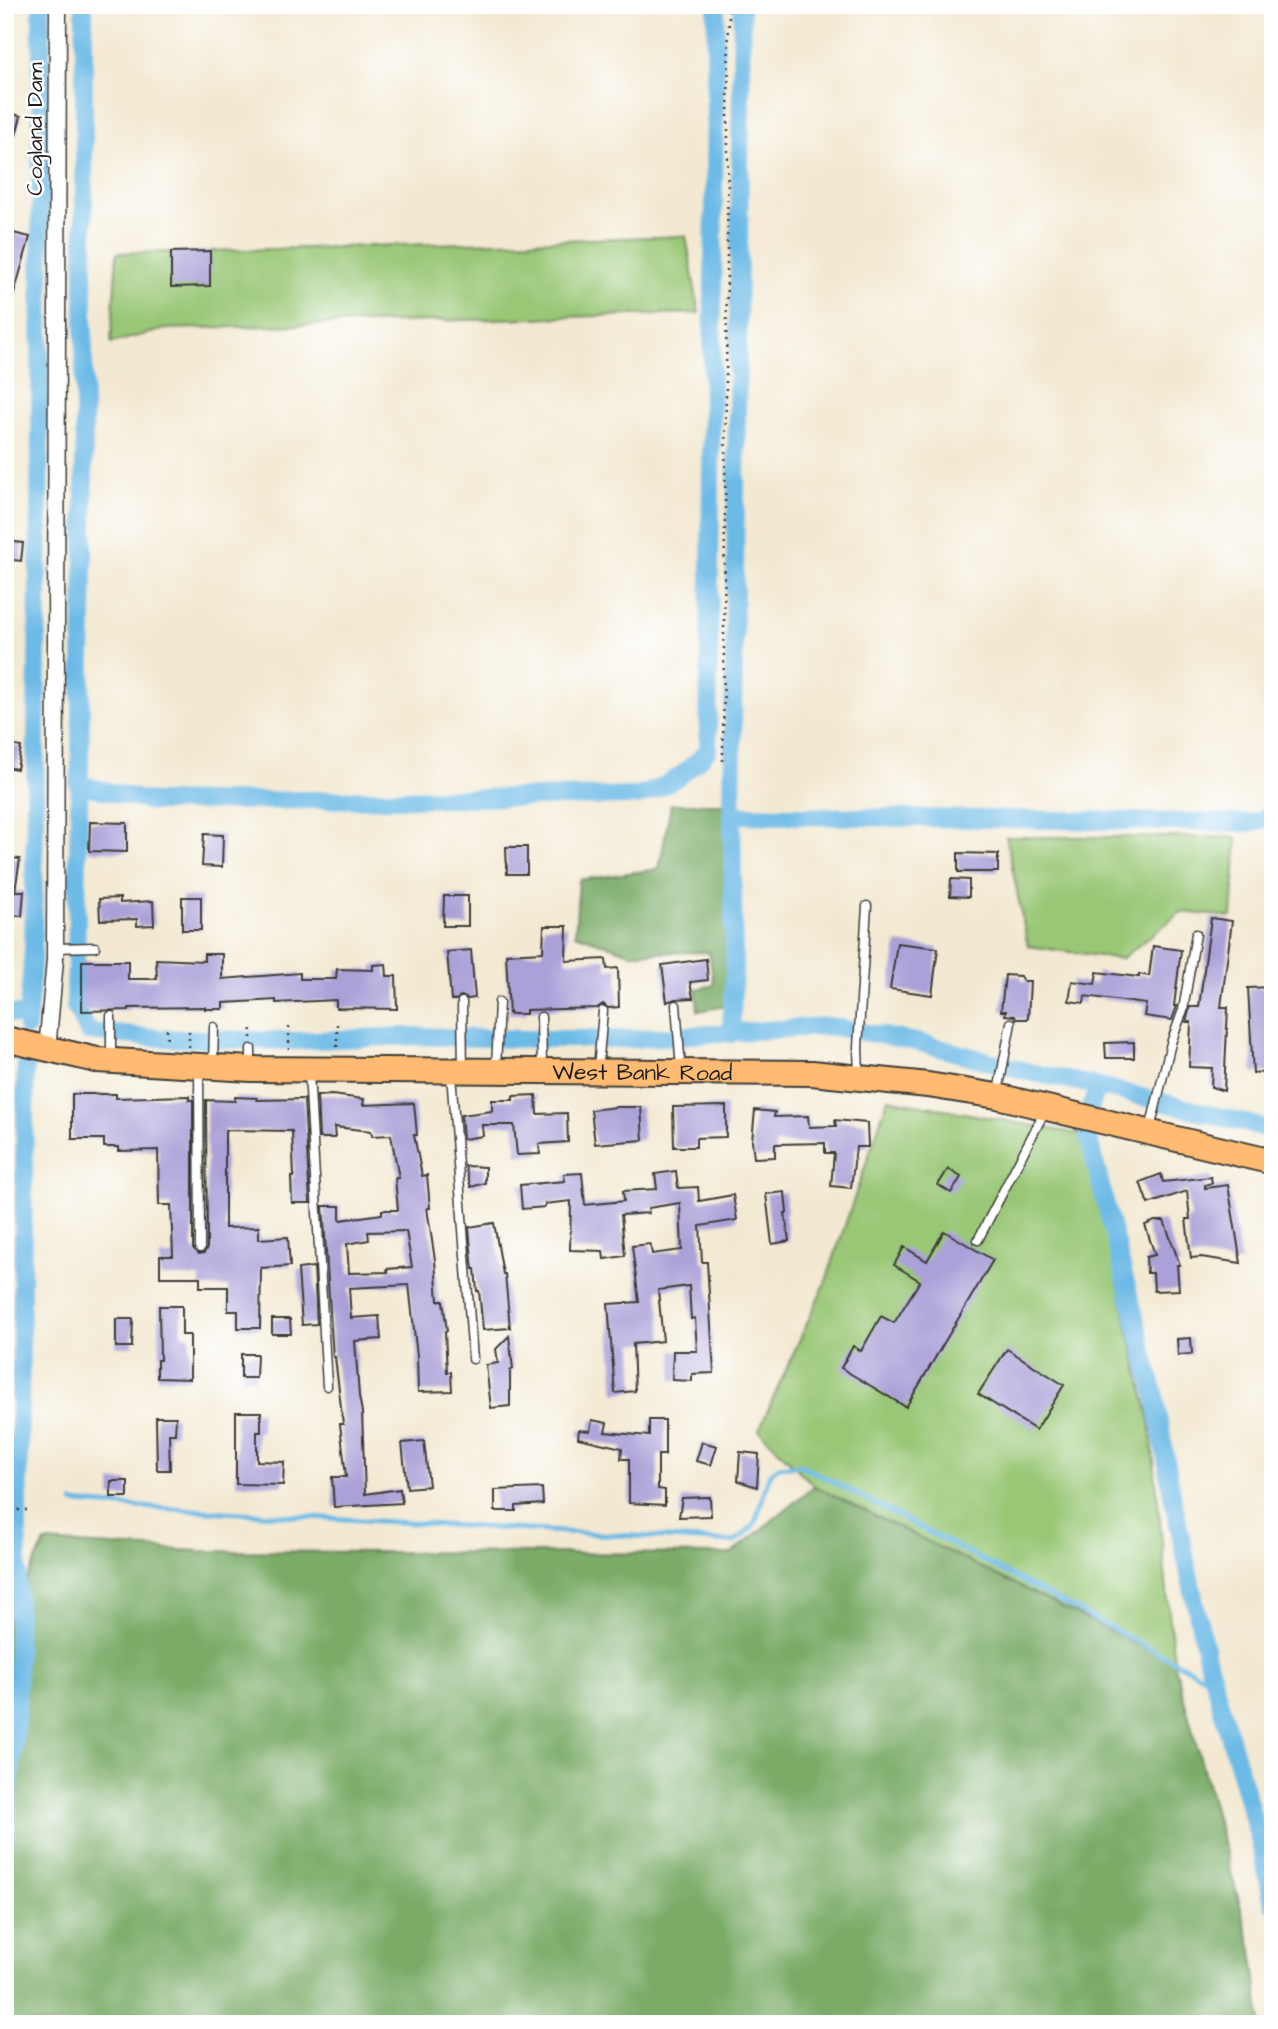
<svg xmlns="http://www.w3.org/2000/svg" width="1278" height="2029" font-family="'Architects Daughter',sans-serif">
<rect width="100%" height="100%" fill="#fff"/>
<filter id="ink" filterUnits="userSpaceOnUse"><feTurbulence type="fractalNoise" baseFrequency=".0143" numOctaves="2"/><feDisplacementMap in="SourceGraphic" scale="14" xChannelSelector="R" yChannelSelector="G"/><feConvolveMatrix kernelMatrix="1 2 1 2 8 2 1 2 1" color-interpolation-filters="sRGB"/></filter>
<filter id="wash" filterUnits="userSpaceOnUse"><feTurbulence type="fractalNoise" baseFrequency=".00686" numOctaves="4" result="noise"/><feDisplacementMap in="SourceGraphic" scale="28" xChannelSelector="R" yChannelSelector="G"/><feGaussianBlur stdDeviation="1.57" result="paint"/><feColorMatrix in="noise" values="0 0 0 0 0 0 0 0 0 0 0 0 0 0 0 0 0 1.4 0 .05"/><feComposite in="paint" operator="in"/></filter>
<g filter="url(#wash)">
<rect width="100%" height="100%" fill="#f3e9d2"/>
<path fill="#99c776" stroke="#5a7249" stroke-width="2" d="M686 236 699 313 166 329 111 343 117 253 171 252V286H209L210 251Z
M1006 837H1237L1232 917 1181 912 1121 959 1028 946Z
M888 1099 1084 1135 1150 1422 1174 1662 814 1486 759 1430 826 1281Z"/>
<path fill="#7aac67" stroke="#4b6442" stroke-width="2" d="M671 804H732L727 1006 698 1011 696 989 714 985 709 952 630 953 575 934 579 880 659 869Z
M814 1486 1174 1662 1253 1953 1261 2024H5V1624L45 1542 198 1551 731 1554Z"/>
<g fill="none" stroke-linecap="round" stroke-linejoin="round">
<path stroke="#6cbae6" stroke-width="5" d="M73 1503 734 1542 746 1533 755 1523 770 1473 779 1467 801 1465 1214 1682"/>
<path stroke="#6cbae6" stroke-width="18" d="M84 5V563L75 1006 88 1032 159 1038 295 1041 407 1036 523 1039H630L829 1026 917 1042 1029 1072 1098 1086 1273 1130
M78 784 152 802 638 796C668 786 686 774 708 750L716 5
M732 815 1252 823 1264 819 1273 808
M5 1012 28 1017
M27 1027 33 951 40 436 41 5
M731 1034 734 968 732 815 742 5
M1098 1086 1088 1114 1087 1132 1155 1395 1173 1500 1207 1658 1260 1842 1273 1904
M5 1838 17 1709 18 1517 26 1063"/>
</g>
<g id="blocks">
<path fill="#aba1d8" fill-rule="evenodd" d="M5 112 21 116 16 135 5 132Z
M5 231 30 237 10 308 5 307Z
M210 251V286L171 287V252Z
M5 541 23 543 21 561 5 559Z
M5 744 21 747 17 769 5 767Z
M90 822 127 823V852L89 851Z
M204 834 223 835 222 867 202 866Z
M506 847H527V874H507Z
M958 853 998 854V872H958Z
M5 857 20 859 15 891H24L22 916 5 914Z
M951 879 969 880V897L950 896Z
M444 896H468V926H443Z
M182 897H201V930H182Z
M120 898V903L153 901 154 925 137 926V919L100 920 99 899Z
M1211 918 1232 921 1221 1007H1228L1224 1091 1211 1087 1212 1068 1189 1067 1191 1022H1186L1190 1007H1199Z
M544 926H567L566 961 606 959 607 969 618 968 619 1007 608 1008 603 1004 597 1008 526 1010V1014H509L506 954 543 952Z
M897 943 938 948 932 995 890 989Z
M1153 946 1181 950 1174 1006H1177L1172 1020 1144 1016 1146 1004 1085 996 1084 1003 1069 1001 1072 981 1095 984 1097 972 1139 977V974L1149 976Z
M471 950 475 998 468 999 461 996 456 1000H451L447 952Z
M204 954H222V979L300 973V979H336L337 969 373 970V965L386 964 387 976H396L397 1009 336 1008V1000L276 1003V1000L223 1003V1009H205V1007L129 1008V1010L82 1011V961H128V979H157L156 959 204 961Z
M706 959 708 980 690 982 693 998 675 999 667 1002 662 965Z
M1005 975 1020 976 1023 981H1030L1028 1019H1016L1015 1016 1005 1015 1006 1011H1001Z
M1271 987 1273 1072 1253 1073 1248 988Z
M1134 1042V1058H1106L1105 1043Z
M72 1094H116V1098L189 1096V1100H193V1248L199 1254 204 1253 207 1248 206 1100 235 1101V1097L257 1098V1100L304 1099 310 1203H292L291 1177H294L292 1131 225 1130V1228L259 1227V1239L288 1237 290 1266 261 1268 260 1328H238V1311H228V1287H200V1277H160V1256H173L171 1205H159L158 1150 119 1151V1147H104V1139H72Z
M332 1095 364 1099 363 1105 414 1103 417 1135H414L422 1176 427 1175 430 1208H427L435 1260 438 1301H443L447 1331 445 1332 447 1372H451L452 1391 418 1392 417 1356 409 1285 349 1288 351 1318 379 1316 381 1339 355 1341 359 1396 362 1412 365 1494 400 1489 402 1503 334 1507 332 1477H346L340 1424H343L335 1357H333L323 1206H340V1220L382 1214V1210H398L395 1178H399L391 1135 372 1136 371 1131 334 1127 335 1138H319L317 1096ZM406 1231 412 1267 387 1269 388 1272 349 1273 347 1244 369 1240 368 1232Z
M536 1095 537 1114 567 1113 568 1142 539 1144 540 1154 517 1155 514 1125H482L483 1136 463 1139 461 1115 492 1111V1100H513V1096Z
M726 1106V1137L696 1138V1147H674L673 1107Z
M616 1107H641L643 1140 595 1144 591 1110Z
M755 1110 775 1112 774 1117 808 1116 809 1127 836 1126 835 1120 867 1123 868 1147H856L851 1188 831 1186 834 1153H825V1143L775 1144V1157L754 1158 752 1141Z
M465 1166 485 1167V1183L471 1187Z
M948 1169 961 1177 951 1193 938 1185Z
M676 1171 678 1188 698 1187 699 1201 733 1195 737 1220 700 1226 702 1262H707L714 1373 692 1374V1381L672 1380 673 1351H697L695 1318 691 1319 689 1286 658 1290 663 1341 633 1344 635 1391 615 1393 608 1304 639 1302 632 1246 650 1244 652 1254 682 1250 680 1203 648 1208 649 1213 621 1215 625 1256 604 1259 603 1251 570 1250 571 1201 545 1204V1207L522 1209 520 1185 565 1181 564 1174 582 1173 585 1205 624 1201 623 1191 657 1189 655 1174Z
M1161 1174 1163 1182 1211 1177 1212 1183 1205 1185V1188L1228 1185 1241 1263 1201 1257 1191 1258 1186 1219H1190L1187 1191 1148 1204 1140 1182Z
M785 1192 787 1213H785L789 1241 772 1244 766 1194Z
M1155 1221H1164L1180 1265H1177L1179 1290 1154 1291 1153 1273H1147L1146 1257 1155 1255 1145 1225Z
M494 1223 503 1274H505L510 1328 483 1330 479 1291H477L475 1269H473L472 1261 469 1227Z
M944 1231 993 1260 906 1407 841 1368 853 1346 861 1351 881 1316 894 1323 920 1281 894 1265 904 1247 927 1261Z
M314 1267 317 1324 302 1325 298 1269Z
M159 1306H182V1335H190V1379L157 1378V1360H160Z
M116 1319H133L132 1347H116Z
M272 1319H290L291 1334H272Z
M509 1336 513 1369 510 1371V1406L491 1408 486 1365 498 1363 496 1349Z
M1191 1338 1192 1354 1178 1355 1177 1339Z
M1007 1349 1064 1385 1036 1430 978 1394Z
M241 1354H257L256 1378H241Z
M236 1412H261V1432H257V1461L284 1462 283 1485 236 1484Z
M156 1417H176L175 1434H169L170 1470H157Z
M592 1420 607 1423 605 1432 649 1436V1420H665V1455H658V1489L665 1490V1505L629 1503V1459H621L622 1448 578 1438 579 1430 590 1431Z
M424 1441 429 1486 407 1488 402 1443Z
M702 1442 717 1446 711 1465 696 1461Z
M740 1452 759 1454 757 1487 738 1481Z
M111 1481H128V1497H111Z
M542 1488 543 1504 516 1506V1511H495V1490Z
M710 1497 711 1516 679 1517 682 1498Z"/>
</g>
</g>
<g filter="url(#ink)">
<use href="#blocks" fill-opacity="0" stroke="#3c3b37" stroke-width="2"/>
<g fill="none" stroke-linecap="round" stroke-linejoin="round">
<defs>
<path id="service" d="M55 948 95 947
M462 1002 463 1069
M676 1005 681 1069
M111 1016V1058
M541 1017 542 1067
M251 1049V1067
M213 1064 214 1027
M199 1069 200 1248
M496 1069 499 1002
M598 1069 603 1011
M309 1073 327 1386
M451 1074 473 1359
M859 1076 858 1047 867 906
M998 1092 1011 1023
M1150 1129 1171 1043 1183 1010 1196 934
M978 1240 1046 1109"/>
<path id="minor" d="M47 1050 55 960 58 5"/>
<g id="primary">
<path id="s1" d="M5 1039 97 1060 251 1069 812 1073 928 1085 997 1096 1273 1162"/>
</g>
</defs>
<use href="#service" stroke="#3c3b37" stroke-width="11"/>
<use href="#minor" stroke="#3c3b37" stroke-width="19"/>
<use href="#primary" stroke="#3c3b37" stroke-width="28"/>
<path stroke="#3c3b37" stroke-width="2.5" stroke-dasharray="2 5" stroke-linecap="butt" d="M723 761 729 5
M337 1024V1050
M289 1027V1049
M167 1029V1043
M251 1038 252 1027
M189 1047V1029
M11 1510H27"/>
<use href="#service" stroke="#fff" stroke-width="8"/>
<use href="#minor" stroke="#fff" stroke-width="16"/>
<use href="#primary" stroke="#ffbb71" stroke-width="24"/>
</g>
</g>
<g text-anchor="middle" stroke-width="5" stroke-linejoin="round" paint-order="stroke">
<g font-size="23" fill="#1c1c1c" stroke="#fff">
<text transform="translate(34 129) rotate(-90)" y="8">Cogland Dam</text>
<text dy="8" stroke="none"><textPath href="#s1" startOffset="640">West Bank Road</textPath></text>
</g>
</g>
<rect width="1278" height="2029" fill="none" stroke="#fff" stroke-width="28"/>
</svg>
